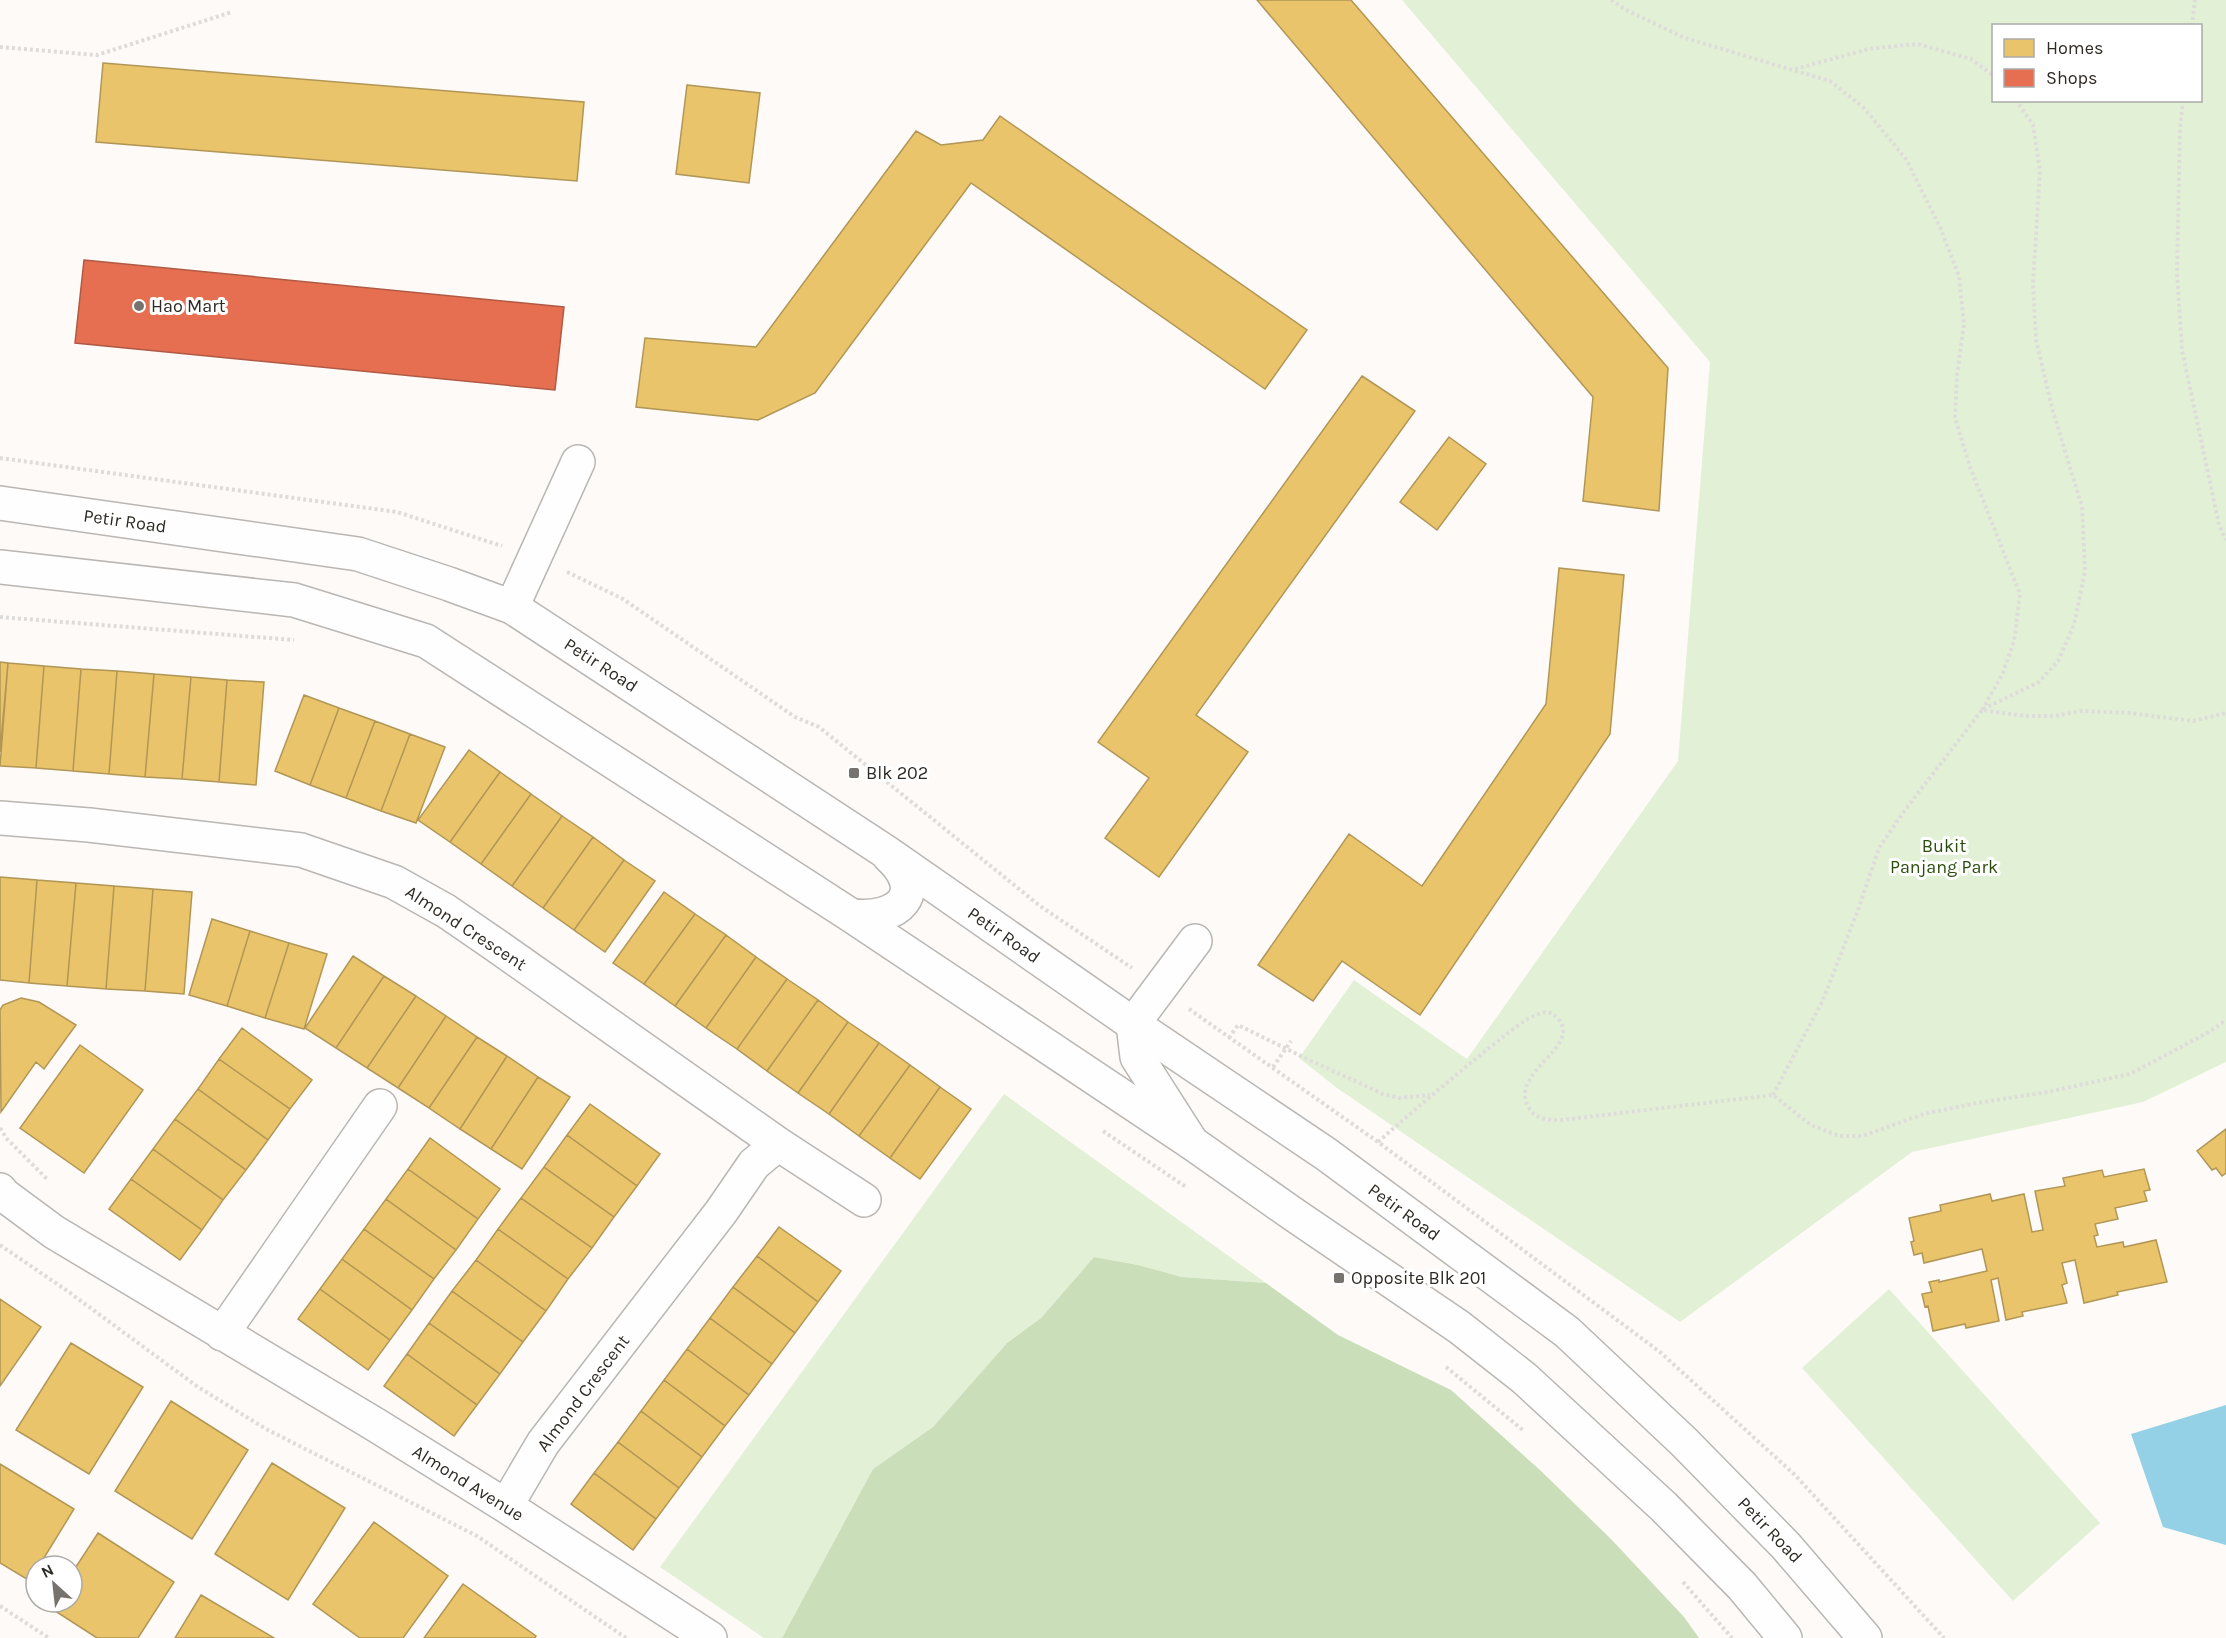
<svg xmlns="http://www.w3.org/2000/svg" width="2226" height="1638" font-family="Karla,sans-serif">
<rect width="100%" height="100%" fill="#fdfaf7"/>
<path fill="#e2f1d5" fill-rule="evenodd" d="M1402 0H2226V1062L2143 1102 1912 1152 1680 1322 1337 1088 1299 1058 1354 980 1467 1059 1678 761 1710 362ZM1994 26H2200V100H1994Z
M1004 1094 1266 1283 1182 1277 1138 1265 1094 1257 1041 1318 1007 1343 933 1427 873 1469 782 1638H764L660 1567Z
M1889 1289 2100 1523 2013 1601 1802 1368Z"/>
<path fill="#cadeba" d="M1094 1257 1138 1265 1182 1277 1266 1283 1338 1335 1451 1390 1541 1471 1611 1539 1684 1617 1699 1638H782L873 1469 933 1427 1007 1343 1041 1318Z"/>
<path fill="#95d1e6" d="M2226 1405V1545L2163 1527 2131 1434Z"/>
<path fill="#e9c46a" stroke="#b19656" stroke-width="1.5" d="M1257 0H1351L1668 368 1659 511 1583 501 1593 397Z
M103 63 584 102 577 181 96 142Z
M687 85 760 93 749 183 676 174Z
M1000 116 1307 330 1265 389 971 183 815 393 758 420 636 407 645 338 756 347 916 131 941 145 983 140Z
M1362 376 1415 411 1196 715 1248 752 1159 877 1105 838 1149 778 1098 742Z
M1449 437 1486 464 1437 530 1400 502Z
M1559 568 1624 575 1610 734 1420 1015 1342 961 1313 1001 1258 965 1349 834 1422 886 1546 704Z
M0 662 8 663 0 752Z
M8 663 44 666 36 768 0 766Z
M44 666 81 669 73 771 36 768Z
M81 669 117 671 109 774 73 771Z
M117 671 154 674 145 777 109 774Z
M154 674 191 677 182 779 145 777Z
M191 677 227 680 219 782 182 779Z
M227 680 264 682 256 785 219 782Z
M304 695 339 708 310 785 275 771Z
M339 708 375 721 346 798 310 785Z
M375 721 410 734 381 811 346 798Z
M410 734 445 747 416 823 381 811Z
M469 750 500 772 450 842 418 820Z
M500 772 531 794 481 864 450 842Z
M531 794 562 816 512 886 481 864Z
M562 816 593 837 543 908 512 886Z
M593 837 624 860 574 930 543 908Z
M624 860 655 881 605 952 574 930Z
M0 877 37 880 29 983 0 980Z
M37 880 76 883 67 986 29 983Z
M76 883 114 886 106 989 67 986Z
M114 886 153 889 145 991 106 989Z
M153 889 192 892 184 994 145 991Z
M664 892 695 914 644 984 613 963Z
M695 914 726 935 675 1006 644 984Z
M212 919 250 931 227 1006 189 995Z
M250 931 289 943 265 1018 227 1006Z
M726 935 756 957 706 1028 675 1006Z
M289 943 327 954 304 1029 265 1018Z
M353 956 384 976 336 1048 305 1028Z
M756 957 787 979 737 1049 706 1028Z
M384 976 416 996 367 1068 336 1048Z
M787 979 818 1000 767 1071 737 1049Z
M416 996 446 1016 398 1088 367 1068Z
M21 998 39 1002 76 1025 44 1069 36 1062 1 1112 0 1010 3 1005Z
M818 1000 848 1022 798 1093 767 1071Z
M446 1016 477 1037 429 1108 398 1088Z
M848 1022 879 1043 829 1114 798 1093Z
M242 1028 312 1080 290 1109 219 1059Z
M477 1037 507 1056 460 1129 429 1108Z
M879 1043 910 1065 859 1136 829 1114Z
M80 1045 143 1090 84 1173 20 1128Z
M507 1056 538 1077 491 1149 460 1129Z
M219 1059 290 1109 268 1140 198 1089Z
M910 1065 940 1087 890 1158 859 1136Z
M538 1077 570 1097 522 1169 491 1149Z
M940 1087 971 1109 920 1179 890 1158Z
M198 1089 268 1140 246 1170 175 1119Z
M590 1104 660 1154 637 1186 567 1135Z
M175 1119 246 1170 223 1200 153 1149Z
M2226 1129V1173L2222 1176 2216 1168 2212 1170 2197 1151Z
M567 1135 637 1186 614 1217 544 1167Z
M430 1138 500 1189 478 1219 408 1169Z
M153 1149 223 1200 202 1230 131 1179Z
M544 1167 614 1217 592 1248 521 1198Z
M408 1169 478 1219 456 1250 386 1199Z
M2144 1169 2150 1190 2144 1191 2147 1201 2115 1208 2118 1219 2095 1224 2098 1235 2094 1236 2097 1247 2123 1242 2124 1247 2156 1240 2167 1282 2117 1292 2118 1295 2084 1303 2075 1260 2062 1263 2067 1283 2062 1285 2067 1303 2022 1312 2023 1316 2006 1320 1998 1278 1991 1280 1999 1321 1966 1328 1965 1324 1933 1331 1928 1306 1925 1307 1922 1294 1932 1292 1929 1282 1939 1280V1282L1987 1271 1982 1249 1924 1263 1922 1253 1914 1255 1911 1242 1914 1241 1909 1218 1941 1211 1940 1205 1990 1194 1992 1201 2024 1194 2032 1232 2043 1230 2035 1191 2065 1186 2063 1178 2102 1170 2104 1177Z
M131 1179 202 1230 180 1260 109 1209Z
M521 1198 592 1248 568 1279 498 1229Z
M386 1199 456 1250 434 1279 364 1229Z
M779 1227 841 1271 818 1302 757 1256Z
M364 1229 434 1279 412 1310 342 1259Z
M498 1229 568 1279 546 1311 476 1260Z
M757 1256 818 1302 795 1333 733 1287Z
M342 1259 412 1310 390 1340 320 1289Z
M476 1260 546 1311 523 1342 452 1291Z
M733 1287 795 1333 772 1364 710 1318Z
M320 1289 390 1340 368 1370 298 1319Z
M452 1291 523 1342 500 1374 429 1323Z
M0 1299 41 1327 0 1386Z
M710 1318 772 1364 749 1395 687 1349Z
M429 1323 500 1374 477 1405 407 1354Z
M71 1343 143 1387 89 1474 16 1430Z
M687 1349 749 1395 725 1426 664 1380Z
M407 1354 477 1405 454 1436 384 1386Z
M664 1380 725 1426 702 1457 641 1411Z
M171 1401 248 1450 192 1539 115 1491Z
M641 1411 702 1457 679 1488 618 1442Z
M618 1442 679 1488 656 1519 594 1473Z
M272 1463 345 1508 288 1600 215 1554Z
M0 1464 74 1509 39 1566H36V1571L30 1581 0 1563Z
M594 1473 656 1519 633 1550 571 1504Z
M374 1522 448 1576 403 1638H360L313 1604Z
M98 1533 174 1582 138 1638H97L49 1607 53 1602H72V1573Z
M463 1584 536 1636 535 1638H424Z
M201 1595 274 1638H175Z"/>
<path fill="#e76f51" stroke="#b05a44" stroke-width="1.5" d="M84 260 564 307 555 390 75 343Z"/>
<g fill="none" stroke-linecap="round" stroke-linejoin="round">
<defs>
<path id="minor" d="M512 607 578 462
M0 818 89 825 301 850 394 882 446 911 494 944 778 1144 864 1200
M1192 1143 1137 1057 1133 1024 1195 941
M0 1190 4 1195 54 1232 376 1425 506 1506 710 1638
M222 1334 380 1106
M506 1506 543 1443 721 1212 754 1164 778 1144"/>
<path id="major" d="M0 503 358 554 449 584 512 607 886 852 1133 1024 1326 1154 1567 1332 1684 1442 1786 1546 1865 1638
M0 567 294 600 426 641 852 916 1192 1143 1293 1214 1459 1327 1524 1378 1664 1507 1742 1586 1785 1638
M852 916C898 921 929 893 889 856"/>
</defs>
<use href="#minor" stroke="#b9b6b3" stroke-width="36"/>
<use href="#major" stroke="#b9b6b3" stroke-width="36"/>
<path stroke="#dedcdb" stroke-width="4" stroke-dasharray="3 3" stroke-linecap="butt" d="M1611 0 1628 11 1685 38 1830 81 1864 108 1906 159 1940 227 1959 276 1964 324 1957 375 1955 418 1970 467 2020 594 2014 641 2002 675 1982 710
M2192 26 2195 0
M0 47 97 55 232 12
M1795 69 1869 49 1917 44 1971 59 1994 76
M2183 100 2180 128 2177 272 2182 350 2219 525 2226 540
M0 458 397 512 502 546
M567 572 623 599 795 717 819 727 1040 906 1132 968
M0 617 294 640
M1983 709 2039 682 2058 661 2074 625 2085 571 2082 507 2052 408 2036 340 2033 284 2040 170 2033 125 2016 100
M1189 1009 1378 1142 1660 1352 1795 1475 1944 1638
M1229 1038 1238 1025 1303 1057 1383 1094 1400 1098 1430 1095
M1273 1067 1291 1041
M1773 1095 1823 1000 1858 910 1879 848 1905 810 1982 710 2025 716H2055L2081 711 2129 713 2193 721 2226 713
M0 1128 7 1139 48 1180
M1103 1131 1186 1187
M1378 1142C1414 1110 1451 1079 1489 1048 1503 1038 1525 1017 1542 1013 1549 1011 1553 1013 1558 1019 1583 1047 1507 1073 1529 1108 1536 1120 1549 1120 1561 1120L1773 1095 1811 1125 1839 1136H1862L1924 1114 1977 1103 2048 1092 2130 1074 2209 1032 2226 1020
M0 1245 66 1290 198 1387 266 1429 477 1536 626 1638
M1446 1367 1524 1431
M1683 1582 1732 1638
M0 1606 49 1638"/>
<use href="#minor" stroke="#fffefe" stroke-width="33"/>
<use href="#major" stroke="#fffefe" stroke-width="33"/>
</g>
<g fill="#76736f" stroke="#fff" stroke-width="2">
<circle cx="139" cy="306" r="6"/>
<rect x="848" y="767" width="12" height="12" rx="3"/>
<rect x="1333" y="1272" width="12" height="12" rx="3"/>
</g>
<g text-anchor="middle" stroke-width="6" stroke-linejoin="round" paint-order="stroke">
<g font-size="18" fill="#2e2a26" stroke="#fff" text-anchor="start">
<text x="151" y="312">Hao Mart</text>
<text x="866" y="779">Blk 202</text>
<text x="1351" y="1284">Opposite Blk 201</text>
</g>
<g font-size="18" fill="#2e2a26" stroke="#fff">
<text transform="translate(125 521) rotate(8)" y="6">Petir Road</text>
<text transform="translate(601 665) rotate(33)" y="6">Petir Road</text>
<text transform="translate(466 928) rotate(33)" y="6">Almond Crescent</text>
<text transform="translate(1004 935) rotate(35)" y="6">Petir Road</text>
<text transform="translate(1404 1212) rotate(36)" y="6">Petir Road</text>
<text transform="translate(583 1393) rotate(-53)" y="6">Almond Crescent</text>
<text transform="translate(468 1483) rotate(32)" y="6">Almond Avenue</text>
<text transform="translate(1770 1530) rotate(46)" y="6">Petir Road</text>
</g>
<g font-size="18" fill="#2b4e0c" stroke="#fff">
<text x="1944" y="852">Bukit<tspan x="1944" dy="21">Panjang Park</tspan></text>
</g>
</g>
<rect x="1992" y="24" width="210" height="78" fill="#ffffff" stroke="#abaaa8" stroke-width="1.5"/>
<rect x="2004" y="39" width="30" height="18" fill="#e9c46a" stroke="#abaaa8" stroke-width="1.5"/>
<text x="2046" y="54" font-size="18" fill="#2e2a26">Homes</text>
<rect x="2004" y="69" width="30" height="18" fill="#e76f51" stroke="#abaaa8" stroke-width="1.5"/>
<text x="2046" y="84" font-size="18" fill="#2e2a26">Shops</text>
<g transform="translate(54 1584) rotate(333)"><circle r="28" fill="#ffffff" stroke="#abaaa8" stroke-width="1.5"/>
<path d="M0-4.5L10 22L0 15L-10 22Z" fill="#76736f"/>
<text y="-9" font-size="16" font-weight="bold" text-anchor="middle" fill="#2e2a26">N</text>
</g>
</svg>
